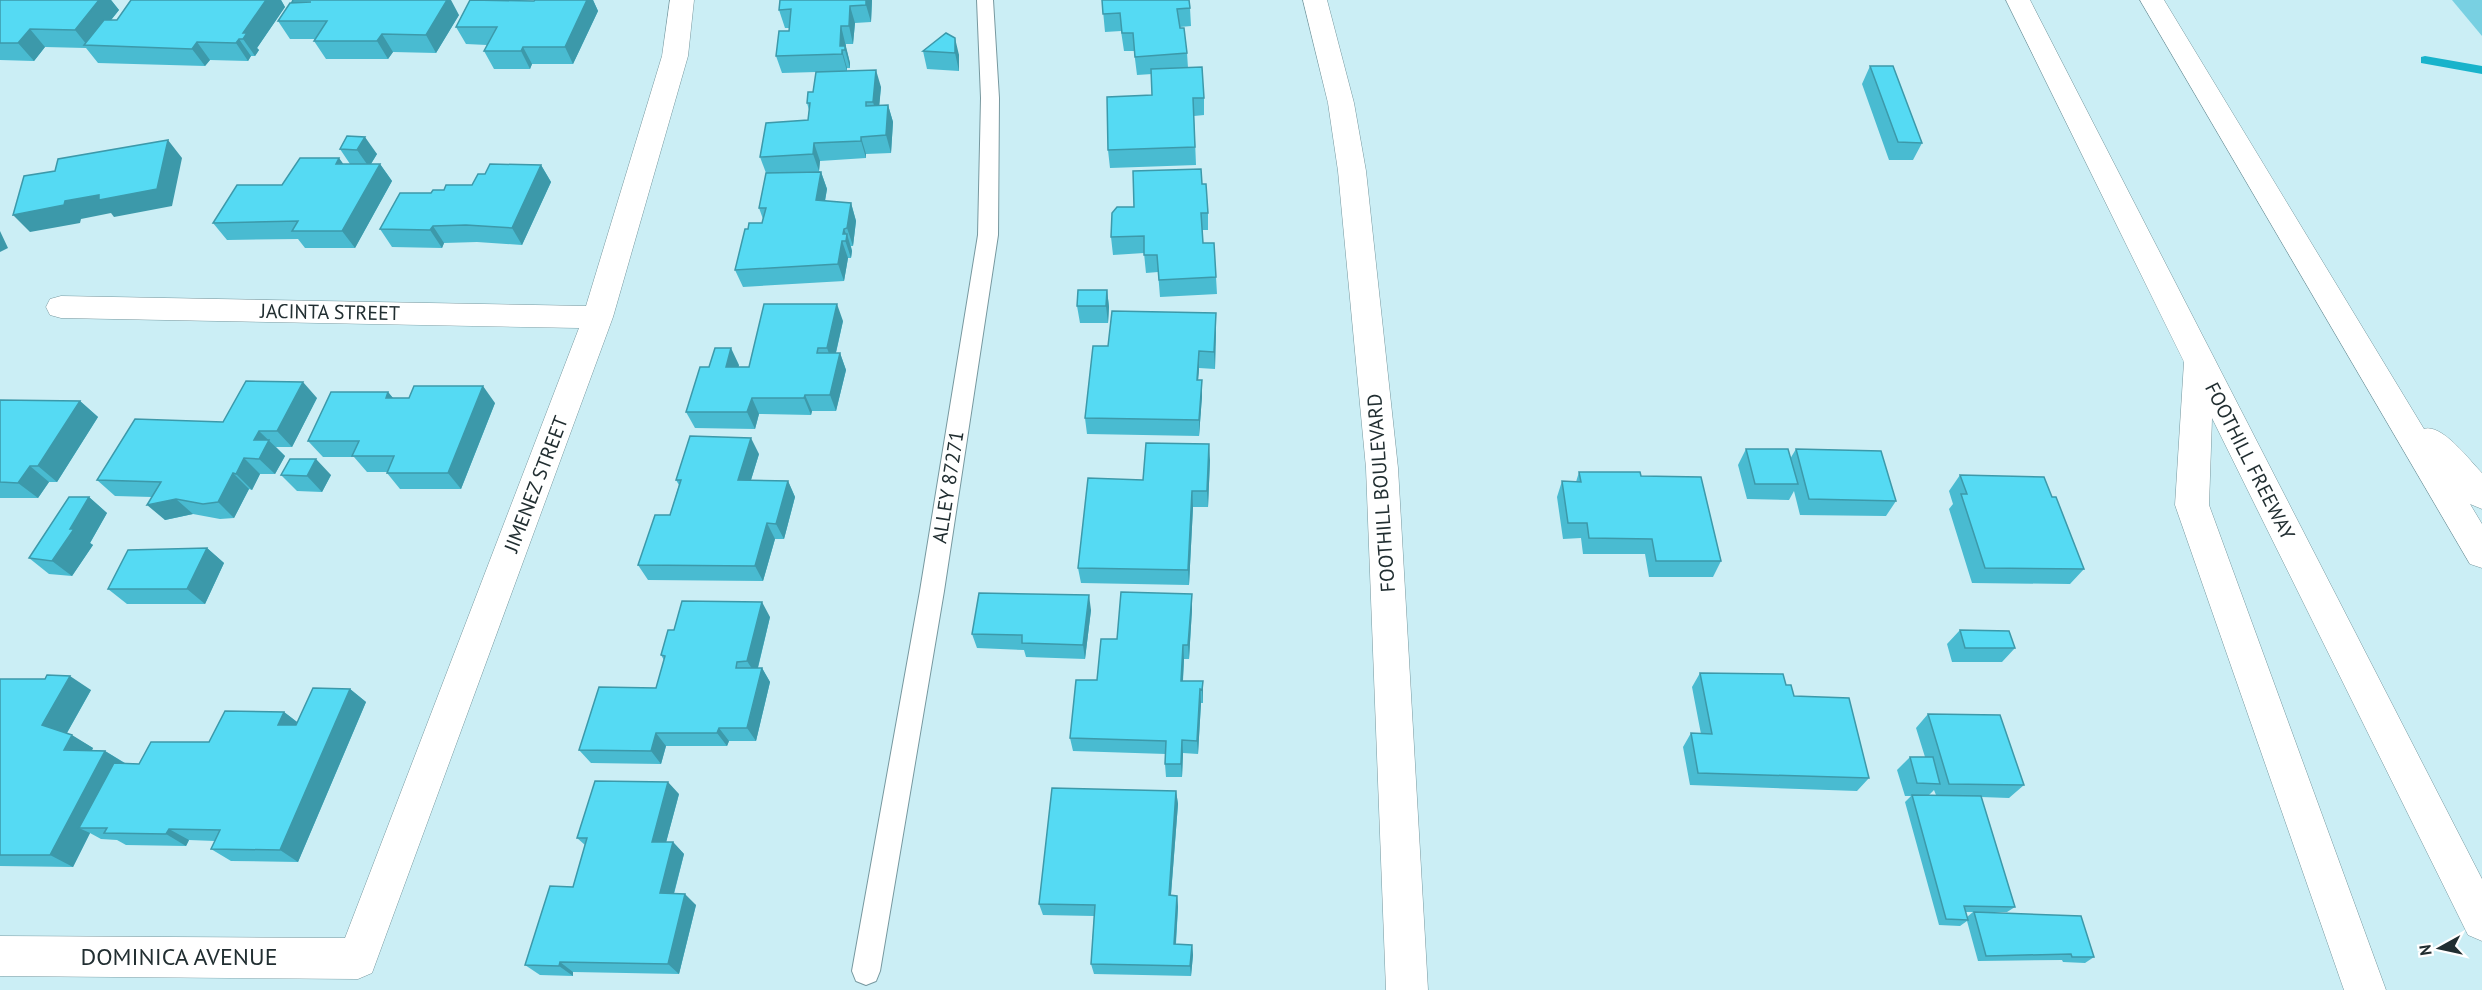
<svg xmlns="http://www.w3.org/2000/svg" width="2482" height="990" font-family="'PT Sans',sans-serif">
<rect width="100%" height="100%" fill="#cbeef5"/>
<path fill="#78d0e2" d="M2452 0H2482V36Z"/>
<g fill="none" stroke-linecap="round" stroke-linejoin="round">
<path fill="#18b3cb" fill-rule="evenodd" d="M2425 56 2482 66V74L2421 63V57Z"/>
<defs>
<path id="service" d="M977 0H993L999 98 998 235 944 591 880 971 876 981 866 985 856 981 852 971 920 591 978 235 981 98Z"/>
<path id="minor" d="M670 0H694L688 56 613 317 372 973 358 979 0 976V936L345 938 579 328 61 318 50 315 46 307 50 299 61 296 586 306 662 56Z"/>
<path id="primary" d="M1303 0H1327L1354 103 1366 171 1398 468 1428 990H1386L1366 468 1338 171 1328 103Z"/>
<path id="motorway" d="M2006 0H2030L2482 879V941L2468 935 2212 418 2209 505 2386 990H2344L2175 505 2184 362Z
M2140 0H2164L2424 429C2442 423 2470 461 2482 473V509L2470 504 2482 524V568L2470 564Z"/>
</defs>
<use href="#service" stroke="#77989f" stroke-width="2"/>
<use href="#minor" stroke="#77989f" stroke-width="1"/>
<use href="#primary" stroke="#77989f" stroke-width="1"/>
<use href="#motorway" stroke="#77989f" stroke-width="1"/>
<use href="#service" fill="#fff" fill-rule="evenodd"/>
<use href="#minor" fill="#fff" fill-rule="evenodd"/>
<use href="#primary" fill="#fff" fill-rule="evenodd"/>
<use href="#motorway" fill="#fff" fill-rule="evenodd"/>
</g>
<path fill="#49bbd1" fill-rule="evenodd" d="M0 0H111L119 10 111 20H117L131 0H281L285 7 257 48 259 50 255 56H251L248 61 210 60 205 66 98 63 86 48 45 47 34 61 0 60Z
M470 0 534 1 535 0H593L598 11 573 64H532L530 69H494L484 51 487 45 466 44 456 27Z
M872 0 871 22 855 23 853 44H846V48L850 63V68H847V71L881 87 879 105H888L893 122 891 153 866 154V158L820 161 819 171 821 172 827 189 825 201 851 203 856 221 853 246H851L852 251 851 258H848L844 281 743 287 735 270 748 229 762 223 763 219 759 208 766 173 760 157 808 120 809 110 807 103 813 92 816 72 782 73 776 56 789 31V28H785L779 10Z
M1102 0 1190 8 1191 26 1180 27 1187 53 1188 68 1204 98V115L1194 116 1196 165 1110 168 1108 150 1152 95V74L1137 75 1134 51H1124L1121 31 1105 32Z
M292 2 459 15 436 53 393 52 388 59H326L314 41 315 39H290L278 21 293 3Z
M946 33 959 55V71L927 69 923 51Z
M1870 66 1922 143 1913 160H1889L1862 84Z
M347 136 377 154 371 164H380L392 181 355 248H305L298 239 227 240 213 223 282 185 339 158 343 164H350L340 149Z
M541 165 551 182 522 245 477 242 444 243 442 248 392 247 380 229 431 193 472 185 485 174Z
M1202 184 1208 213V230H1202L1203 243 1216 277 1217 294 1160 297 1158 272 1146 273 1144 253 1113 255 1111 237 1134 207Z
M1107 290 1109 307 1108 323H1080L1077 306Z
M1216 313 1215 369 1199 368 1198 380H1202V396L1199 436 1087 434 1085 418 1108 346Z
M843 321 836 353H840L846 370 836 411H812L811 415 759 414 755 429 695 428 686 412 709 367 739 365 738 367H749Z
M388 392 393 398 495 403 461 489H400L387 473V472H367L354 457H323L308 441Z
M317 398 292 447H276L285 456 275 474H260L252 490 249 489 234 518 220 519 193 514 165 520 152 497 115 496 97 480 223 422Z
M0 400 80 401 98 417 57 482H49L38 498H0Z
M1746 449 1790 459 1796 449 1896 501 1886 516 1800 515 1794 491 1789 500 1747 499 1738 465Z
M759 454 751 480 788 481 795 497 784 539H775L763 581 648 580 638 565 670 515 679 485 676 480Z
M1210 460 1208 507H1193L1189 585 1081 583 1078 568 1143 480Z
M1579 472 1641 476 1721 561 1713 577H1649L1645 554H1583L1581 538 1563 539 1557 497 1562 481 1576 482Z
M281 475H331L322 492 297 491Z
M1960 475 2084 569 2070 584 1972 583 1949 509 1953 504 1949 491Z
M89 497 107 513 90 543 93 545 72 576 49 574 29 558Z
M207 548 224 563 205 604H127L108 589Z
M1192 594V609L1189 659H1184L1183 681H1203V703H1201L1198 754 1183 753 1182 777H1166L1165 764 1166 754 1073 751 1070 738 1117 639Z
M1091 610 1085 659 1026 657 1024 650 977 648 972 634Z
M770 617 758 668H762L770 682 756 741H729L727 746H666L661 764 591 763 579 750 656 688 664 660 661 655 674 630Z
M1960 630 2015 648 2002 662H1952L1947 644Z
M1700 673 1786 685 1794 696 1869 778 1857 791 1690 785 1683 747 1691 733 1701 734 1692 687Z
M0 679 91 690 67 733 93 748 92 750 105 751 125 763 139 764 209 742 284 712 297 722 350 689 366 702 298 862 231 861 211 849 215 841 189 840 186 846 126 845 117 840 101 839 90 833 73 867 0 866Z
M1928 714 2024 785 2009 798 1981 797 2015 907 2007 912H1979L2094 957 2085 963 2063 962 2062 960 1978 961 1967 921 1960 926 1939 925 1905 802 1911 796H1905L1897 770 1910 757H1925L1916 728ZM1934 790 1936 795H1929ZM1965 912H1973L1967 917Z
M1176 791 1178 804 1171 895 1177 896 1178 907 1176 944 1192 945 1193 955 1191 976 1094 974 1091 964 1094 916 1043 915 1039 904Z
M679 794 666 842H673L684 854 674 894 696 905 679 974 573 972V976L540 975 525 965 573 887 585 845 577 838Z"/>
<path fill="#3c99aa" d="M99 0H111L119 10 91 45H87L75 30Z
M266 0H281L285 7 257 48 259 50 255 56 243 39V33Z
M447 0H451L459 15 436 53 426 35Z
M587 0H593L598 11 573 64 565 47Z
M866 0H872L871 22 866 5Z
M850 6 855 23 853 44 849 26Z
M841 26 850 63V68L845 50H842L847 68V71L840 46Z
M30 29 45 47 34 61 18 43Z
M382 34 393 52 388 59 377 41Z
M955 38 959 55V71L955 53Z
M239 39 251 56 248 61 236 43Z
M197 42 210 60 205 66 192 49Z
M523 47 532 64 530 69 521 51Z
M876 70 881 87 878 120 873 102Z
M888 105 893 122 891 153 886 135Z
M365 137 377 154 369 167 357 150Z
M861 137 866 154V158L861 141Z
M168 140 182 158 172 206 114 217 111 213 81 219 80 223 30 232 13 215 65 201Z
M814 143 820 161 819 171 813 154Z
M339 158 352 176 336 164Z
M380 164 392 181 355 248 342 231Z
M541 165 551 182 522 245 512 228Z
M821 172 827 189 822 217 816 200Z
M851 203 856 221 853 246 847 228Z
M433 226 444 243 442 248 430 230Z
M844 229 847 236V234L852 251 851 258 843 234Z
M0 231 8 248 0 252Z
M842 241 848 258 844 281 838 264Z
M1107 290 1109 307 1108 323 1106 306Z
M837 304 843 321 833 365 827 348Z
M1216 313V330L1215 369 1214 352Z
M731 348 739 365 734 383 726 367Z
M1199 351V368L1197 396V380Z
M840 353 846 370 836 411 830 395Z
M1202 380V396L1199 436V420Z
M303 382 317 398 292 447 277 431Z
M483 386 495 403 461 489 448 473Z
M388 392 401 408 386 398Z
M805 395 812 411 811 415 804 398Z
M752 398 759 414 755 429 747 412Z
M80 401 98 417 57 482 38 466Z
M259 431 285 456 275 474 259 459 254 440Z
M751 438 759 454 746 496 738 480Z
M1209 444 1210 460 1208 507 1207 491Z
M244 458 260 474 252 490 236 474Z
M316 459 331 475 322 492 307 476Z
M30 466 49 482 38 498 18 483Z
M233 473 249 489 234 518 218 502Z
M788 481 795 497 784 539 776 524Z
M1192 491 1193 507 1189 585 1188 570Z
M89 497 107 513 90 543 93 545 72 576 52 561Z
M176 499 193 514 165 520 147 505Z
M767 523 775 539 763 581 755 566Z
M207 548 224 563 205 604 187 589Z
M1192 594V609L1189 659 1188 645Z
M1089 595 1091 610 1085 659 1083 645Z
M762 602 770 617 756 675 747 661Z
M1183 645 1184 659 1182 694 1181 681Z
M762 668 770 682 756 741 747 728Z
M70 676 91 690 64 738 42 725Z
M1203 681V703L1202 690Z
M350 689 366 702 298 862 280 850Z
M1200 689 1201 703 1198 754 1197 741Z
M284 712 301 725H278Z
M719 728 729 741 727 746 717 733Z
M656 733 666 746 661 764 651 751Z
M72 735 93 748 86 763 64 750Z
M1182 740 1183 753 1182 777 1181 764Z
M105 751 126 764 79 828 90 833 73 867 50 855Z
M668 782 679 794 663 854 652 842Z
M1176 791 1178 804 1170 906 1169 895Z
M169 829 189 840 186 846 166 834Z
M673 842 684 854 671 904 660 893Z
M685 894 696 905 679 974 668 964Z
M1177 896 1178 907 1175 954 1174 944Z
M1192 945 1193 955 1191 976 1190 966Z
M560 962 573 972V976L559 966Z"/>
<path fill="#55daf3" stroke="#3c99aa" stroke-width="1.5" d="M0 0H99L75 30 30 29 18 43H0Z
M131 0H266L243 33H247L243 39H239L236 43 197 42 192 49 84 45 104 20H117Z
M293 0H447L426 35 382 34 377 41H314L327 21H278L290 3 311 2H292Z
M470 0 534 1 535 0H587L565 47H523L521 51H484L497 27H456Z
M780 0H866V5L850 6 849 26H841L840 46H845V50H842V54L776 56 779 31H789L791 9 779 10Z
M1102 0H1189L1190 8 1177 9 1180 28H1184L1187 53 1135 57 1133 33H1122L1120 13 1103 14Z
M946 33 955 38V53L923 51Z
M1870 66H1893L1922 143 1898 142Z
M1202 67 1204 98H1193L1195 147 1108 150 1107 97 1152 95 1151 69Z
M876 70 873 102H866V106L888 105 886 135 861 137V141L814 143 813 154 760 157 766 123 808 120 810 103H807L808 92H813L816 72Z
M347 136 365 137 357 150 340 149Z
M168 140 157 189 99 200V195L65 201 64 205 13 215 24 176 55 171 58 159Z
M300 158H339L336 164H380L342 231H292L298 221 213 223 237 185H282Z
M490 164 541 165 512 228 466 225 433 226 430 230 380 229 400 193H431L433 190H444L446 185H472L478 174H485Z
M1201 169 1202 184H1206L1208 213H1201L1203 243H1214L1216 277 1159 280 1157 255H1144V236L1111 237 1112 213 1117 207H1134L1133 171Z
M821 172 816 200 851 203 847 228 844 229 843 234H847L846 241H842L838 264 735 270 745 229H748L749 223H762L766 208H759L766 173Z
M1078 290H1107L1106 306H1077Z
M764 304H837L827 348H818L817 353H840L830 395H805L804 398H752L747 412H686L700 367H709L715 348H731L726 367H749Z
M1112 311 1216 313 1214 352 1199 351 1197 380H1202L1199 420 1085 418 1093 346H1108Z
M246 381 303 382 277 431H259L254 440H269L259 459 244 458 236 474 233 473 218 502 203 504 176 499 147 505 161 482 97 480 135 419 223 422Z
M414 386H483L448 473H387L394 456H352L359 441H308L331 392H388L386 398H409Z
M0 400 80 401 38 466H30L18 483 0 482Z
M690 436 751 438 738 480 788 481 776 524 767 523 755 566 638 565 655 515H670L681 480H676Z
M1146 443 1209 444 1207 491H1192L1188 570 1078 568 1088 478 1143 480Z
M1746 449H1788L1798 484H1755Z
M1796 449 1881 451 1896 501 1809 499Z
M290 459H316L307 476 281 475Z
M1579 472H1640L1641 476 1701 477 1721 561H1656L1652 539 1589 538 1587 523H1568L1562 481 1581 482Z
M1960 475 2044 477 2052 497H2056L2084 569 1985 568 1961 494H1967Z
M69 497H89L70 529H74L52 561 29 558Z
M207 548 187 589H108L128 550Z
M1121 592 1192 594 1188 645H1183L1181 681H1203L1202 690 1200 689 1197 741 1182 740 1181 764H1165L1166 741 1070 738 1076 680H1097L1101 639H1117Z
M979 593 1089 595 1083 645 1022 643V635L972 634Z
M682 601 762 602 747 661 737 662 736 668H762L747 728H719L717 733H656L651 751 579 750 599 687 656 688 665 656 661 655 668 630H674Z
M1960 630 2009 631 2015 648H1965Z
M1700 673 1783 674 1786 685H1791L1794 696 1849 698 1869 778 1698 773 1691 733 1712 734Z
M47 675 70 676 42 725 72 735 64 750 105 751 50 855H0V679H45Z
M313 688 350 689 280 850 211 849 220 830 169 829 166 834 104 833 107 828H79L114 763 139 764 151 742H209L225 711 284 712 278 725H296Z
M1928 714 2000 715 2024 785 1949 784Z
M1910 757H1933L1940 784 1917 783Z
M595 781 668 782 652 842H673L660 893 685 894 668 964 560 962 559 966 525 965 550 886 573 887 587 838H577Z
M1052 788 1176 791 1169 895 1177 896 1174 944 1192 945 1190 966 1091 964 1095 905 1039 904Z
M1912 795 1981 796 2015 907 1964 906 1968 920 1946 919Z
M1974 912 2081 916 2094 957H2072L2071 954 1986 956Z"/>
<g text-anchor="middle" stroke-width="4.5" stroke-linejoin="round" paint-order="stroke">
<g font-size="20" fill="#212e31" stroke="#fff">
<text transform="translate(330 312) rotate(1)" y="7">JACINTA STREET</text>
<text transform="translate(2250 461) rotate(63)" y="7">FOOTHILL FREEWAY</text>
<text transform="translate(536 484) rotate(-69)" y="7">JIMENEZ STREET</text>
<text transform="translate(948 487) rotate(-81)" y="7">ALLEY 87271</text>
<text transform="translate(1381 493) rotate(-94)" y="7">FOOTHILL BOULEVARD</text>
</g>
<g font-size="24" fill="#212e31" stroke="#fff">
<text x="179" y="965">DOMINICA AVENUE</text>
</g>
</g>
<g transform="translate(2440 948) rotate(262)" stroke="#ffffff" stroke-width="4.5" paint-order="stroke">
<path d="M0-4.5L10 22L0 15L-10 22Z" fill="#212e31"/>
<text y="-9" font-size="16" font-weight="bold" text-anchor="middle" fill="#212e31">N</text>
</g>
</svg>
